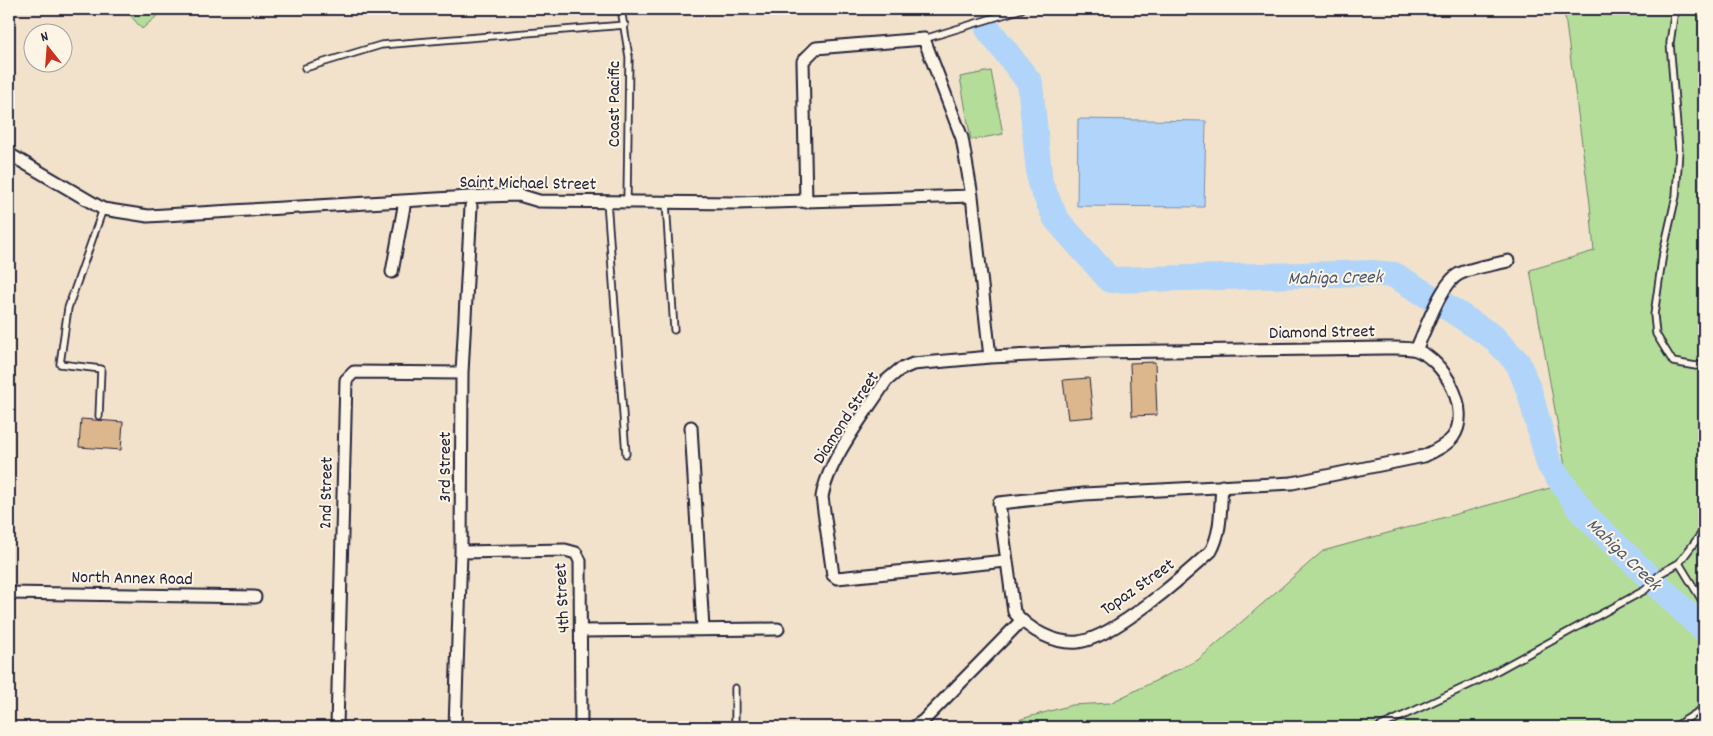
<svg xmlns="http://www.w3.org/2000/svg" width="1713" height="736" font-family="Dekko,sans-serif">
<rect width="100%" height="100%" fill="#f2e2cb"/>
<filter id="ink" filterUnits="userSpaceOnUse"><feTurbulence type="fractalNoise" baseFrequency=".02" numOctaves="2"/><feDisplacementMap in="SourceGraphic" scale="10" xChannelSelector="R" yChannelSelector="G"/><feConvolveMatrix kernelMatrix="1 2 1 2 8 2 1 2 1" color-interpolation-filters="sRGB"/></filter>
<g filter="url(#ink)">
<path fill="#b4dd99" stroke="#6b806a" d="M125 9H165L142 29Z
M1564 9H1704V727H1011L1021 719 1072 705 1110 703 1198 660 1323 551 1568 483 1530 270 1594 251 1590 204Z
M991 71 1003 134 971 140 960 77Z"/>
<path fill="#b1d5fa" stroke="#788dae" d="M1078 119 1206 121 1204 207 1077 206Z"/>
<g fill="none" stroke-linecap="round" stroke-linejoin="round">
<path stroke="#b1d5fa" stroke-width="26" d="M988 29 1030 83 1040 183 1056 219 1110 280 1372 273 1394 275 1447 307 1493 337 1518 363 1530 393 1549 464 1583 513 1704 630"/>
</g>
<path fill="#dcb78e" stroke="#22223b" d="M1155 362 1157 415 1132 416 1130 363Z
M1089 378 1093 417 1068 419 1063 380Z
M81 419 123 422 121 450 79 447Z"/>
<g fill="none" stroke-linecap="round" stroke-linejoin="round">
<defs>
<path id="service" d="M621 9 629 57 627 200
M1675 9 1670 43 1679 150 1676 196 1663 253 1654 315 1656 334 1673 362 1696 366 1704 364
M924 39 1022 9
M305 68 381 45 625 25
M607 201 626 454
M666 202 674 330
M99 416 101 369 60 364 68 308 103 209
M1679 563 1704 604
M735 688V727
M1379 727 1482 679 1645 590 1661 573 1679 563 1704 530
M1674 727 1704 708"/>
<path id="minor" d="M9 154 103 209 148 216 487 196 519 195 539 201 737 203 972 196
M806 202 803 61 816 48 924 39 962 138 972 196 990 357
M392 272 405 201
M1416 350C1425 331 1441 283 1459 274 1473 267 1493 265 1508 261
M691 427 703 629
M461 552 565 550 576 553 580 561 581 727
M1006 561 837 578 833 575 822 497C828 460 865 414 886 381L899 370 913 364 990 357 1097 352 1385 348C1394 348 1407 347 1416 350 1444 360 1472 410 1453 437 1446 446 1434 451 1424 456L1292 483 1084 494 999 503 1014 612C1029 630 1054 644 1078 642 1114 638 1184 576 1211 551 1222 531 1220 508 1222 486
M9 593 255 597
M581 631 778 629
M337 727 346 380 354 372 462 373
M455 727 461 552 462 373 471 206
M914 727 923 721 1021 621"/>
</defs>
<use href="#service" stroke="#22223b" stroke-width="9"/>
<use href="#minor" stroke="#22223b" stroke-width="15"/>
<use href="#service" stroke="#fcf5e5" stroke-width="5.5"/>
<use href="#minor" stroke="#fcf5e5" stroke-width="11"/>
</g>
</g>
<g text-anchor="middle" stroke-width="4" stroke-linejoin="round" paint-order="stroke">
<g font-size="18" fill="#22223b" stroke="#fcf5e5">
<text transform="translate(613 104) rotate(-90)" y="6">Coast Pacific</text>
<text transform="translate(528 182) rotate(1)" y="6">Saint Michael Street</text>
<text transform="translate(1322 331) rotate(-1)" y="6">Diamond Street</text>
<text transform="translate(845 417) rotate(-57)" y="6">Diamond Street</text>
<text transform="translate(444 467) rotate(-90)" y="6">3rd Street</text>
<text transform="translate(325 493) rotate(-89)" y="6">2nd Street</text>
<text transform="translate(132 577) rotate(1)" y="6">North Annex Road</text>
<text transform="translate(1137 586) rotate(-35)" y="6">Topaz Street</text>
<text transform="translate(561 598) rotate(-93)" y="6">4th Street</text>
</g>
<g font-size="19" font-style="italic" fill="#4d5874" stroke="#fcf5e5">
<text transform="translate(1335 276) rotate(-1)" y="7">Mahiga Creek</text>
<text transform="translate(1625 553) rotate(44)" y="7">Mahiga Creek</text>
</g>
</g>
<rect width="1713" height="736" fill="none" stroke="#fcf5e5" stroke-width="30"/>
<rect x="15" y="15" width="1683" height="706" fill="none" stroke="#22223b" stroke-width="2" filter="url(#ink)"/>
<g transform="translate(48 48) rotate(343)"><circle r="24" fill="#fcf5e5" stroke="#a5a1a1"/>
<path d="M0-4L9 19L0 12L-9 19Z" fill="#c8321e"/>
<text y="-8" font-size="14" font-weight="bold" text-anchor="middle" fill="#22223b">N</text>
</g>
</svg>
